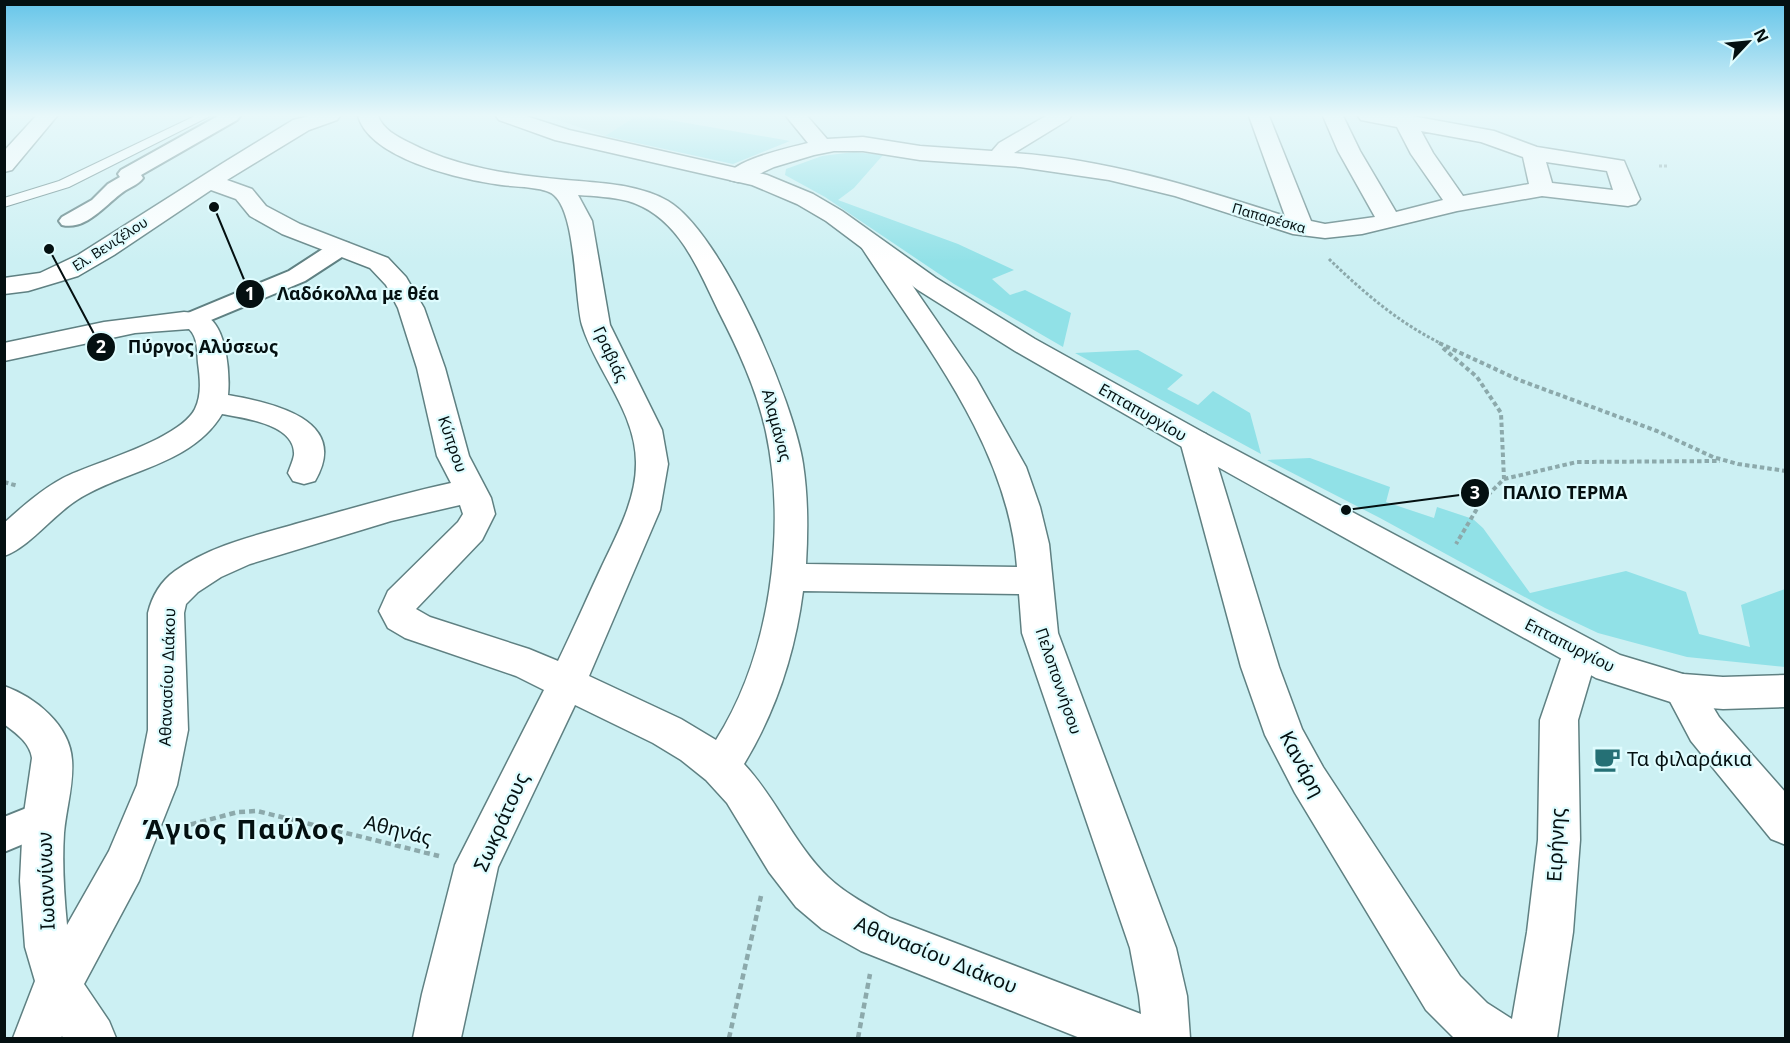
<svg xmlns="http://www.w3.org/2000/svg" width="1790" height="1043" font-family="'Noto Sans',sans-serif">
<rect width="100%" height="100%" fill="#ccf0f3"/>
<path fill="#b5e3e6" d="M546 116H636L605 136Z"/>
<path fill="#91e1e7" d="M636 116H647L790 141 733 164 605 136Z
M854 152 883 155 854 188 838 200 958 244 1014 270 992 279 1010 295 1025 290 1071 313 1063 347 954 284 825 197 785 175 786 169 822 156Z
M1138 350 1183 375 1167 389 1198 405 1213 391 1250 413 1261 454 1075 353Z
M1310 458 1390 487 1386 502 1434 518 1437 507 1473 519 1483 528 1530 593 1626 571 1686 592 1699 634 1750 647 1741 605 1785 589V667L1687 657 1598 633 1545 608 1380 518 1267 460Z"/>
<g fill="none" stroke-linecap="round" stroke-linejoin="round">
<defs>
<path id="service" d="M195 116H210L69 187 4 207V198L59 181Z"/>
<path id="pedestrian" d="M218 116H240L237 120 141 175 143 178C138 185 130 187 123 192 106 204 86 231 62 225L59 221 62 217 92 200 108 184 120 177 118 174 121 170Z
M340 242 348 243 351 248 348 253 305 281 199 325 191 327 183 325 179 320 183 315 289 271 332 243Z
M44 801 57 806 62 818 57 830 4 852V817Z"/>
<path id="minor" d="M36 116H57L12 170 4 172V151Z
M309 116H340L337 120 309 130 227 180 252 189 266 206 300 224 388 258 406 277 424 308 445 368 469 456 491 498 495 514 482 540 416 609 430 617 529 649 558 661C573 630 587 598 602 566 617 534 636 500 636 464 637 413 596 371 582 325 574 297 577 203 549 192 535 186 510 187 495 184 456 178 370 158 358 116H378C383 129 396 136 408 142 457 168 512 175 566 180 600 183 638 184 668 201 722 233 794 402 803 464 808 497 808 530 806 564L1017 567C1008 445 924 344 860 245L863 240 872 238 881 240 976 378 1026 467 1040 507 1049 544 1058 633 1176 948 1187 996 1190 1038H1080L861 951 822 929 796 907 769 872 727 803 706 780 681 760 653 743 575 705 498 867 461 1038H413L422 994 455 865 544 690 516 676 405 638 388 628 379 611 388 591 458 522 463 514 460 505 391 521 250 564 221 577 198 592 186 604 184 613 188 730 177 785 139 881 84 984 109 1021 116 1038H63L62 1036 61 1038H13L35 981 25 947 20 881 23 820 32 758C30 743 16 733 4 724V686C35 697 70 725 72 760 74 784 66 809 64 833 62 864 64 894 67 925L109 851 137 785 148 730V613C152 596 161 581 175 571 211 545 258 535 299 523 350 509 400 494 451 483L437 456 417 368 398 308 386 285 370 268 282 234 250 216 236 199 211 190 114 255 78 276 28 291 4 294V278L40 273 78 255 223 163 293 120ZM578 195C595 196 612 197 628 201 678 216 697 267 718 310 738 349 757 390 766 432 787 531 770 655 716 740L681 719 589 676 660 510 668 464 662 430 610 325 592 221ZM803 591 1019 594 1022 633 1130 948 1139 996 1141 1014 890 918C869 906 846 894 828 877 794 844 776 798 744 764 776 711 795 653 803 591Z
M786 116H807L827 139 863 137 920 146 992 151 999 143 1046 116H1071L1068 120 1014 153C1108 159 1197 188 1285 216L1249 116H1269L1311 221 1325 224 1375 217 1338 151 1323 116H1343L1360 151 1396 212 1443 200 1411 154 1397 127 1361 120 1358 116H1412L1494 131 1537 147 1624 161 1640 199 1636 204 1628 206 1542 196 1457 211 1362 234 1325 238 1293 234 1175 196 1109 180 1020 167 920 160 863 151H834L814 155 774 167 746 180 738 182 730 180 727 175C738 159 788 148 808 143ZM1421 131 1481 142 1523 157 1529 184 1463 196 1433 153ZM1546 162 1607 171 1613 190 1552 183Z
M184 312C192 313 201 313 207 317 227 327 230 376 228 395 272 403 351 419 315 481L304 484 293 481 288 473C290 467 293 461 294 455 296 424 243 418 222 414 192 465 124 470 77 500 53 515 30 547 4 556V523C23 506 41 490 63 478 95 462 179 440 195 409 202 395 200 378 198 363 197 352 198 337 189 329L135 333 4 361V343L104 322Z
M1195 430 1206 434 1210 441 1279 667 1302 729 1323 767 1460 976 1487 1003 1512 1019 1527 932 1538 840 1540 720 1567 641 1580 637 1593 641 1598 652 1578 720 1580 840 1573 932 1557 1038 1453 1037 1426 1010 1295 793 1265 735 1241 667 1180 441 1184 434Z
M1683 674 1696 679 1719 717 1786 793V845L1771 839 1691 741 1664 690 1670 679Z"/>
<path id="secondary" d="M496 116H526L569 130 767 175 813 194 842 211 936 278 1035 339 1206 434 1620 655 1683 674 1723 677 1786 675V707L1723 709 1683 706 1596 678 1184 448 1015 351 918 290 826 221 797 204 752 185 555 140 499 120Z"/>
</defs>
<use href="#service" stroke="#5f8082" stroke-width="2"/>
<use href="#pedestrian" stroke="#5f8082" stroke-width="4"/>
<use href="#minor" stroke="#5f8082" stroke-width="3"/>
<use href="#secondary" stroke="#5f8082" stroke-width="3"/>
<path stroke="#8ca9ab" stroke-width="3" stroke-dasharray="3 2" stroke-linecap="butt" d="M1659 166H1668
M1329 259C1363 292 1399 323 1442 344"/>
<path stroke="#8ca9ab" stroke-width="4" stroke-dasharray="4.5 3" stroke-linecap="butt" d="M1439 343 1519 380 1657 431 1713 457 1738 464 1786 471
M1443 348 1477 377 1501 413 1504 479 1481 502 1456 544
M1504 479 1577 462 1720 461
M4 482 18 486"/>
<path stroke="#8ca9ab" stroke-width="4.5" stroke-dasharray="6 4" stroke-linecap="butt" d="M181 827 238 812 257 811 439 856
M729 1038 761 896
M858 1038 870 974"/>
<use href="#service" fill="#fff" fill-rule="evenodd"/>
<use href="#pedestrian" fill="#fff" fill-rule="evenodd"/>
<use href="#minor" fill="#fff" fill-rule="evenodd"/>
<use href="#secondary" fill="#fff" fill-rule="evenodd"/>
</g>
<linearGradient id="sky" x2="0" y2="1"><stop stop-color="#65c5e9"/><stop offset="0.44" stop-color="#e8f8fa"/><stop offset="1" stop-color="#e8f8fa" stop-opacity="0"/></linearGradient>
<rect width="1790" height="262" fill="url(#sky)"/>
<defs>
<symbol id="cafe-bare" viewBox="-9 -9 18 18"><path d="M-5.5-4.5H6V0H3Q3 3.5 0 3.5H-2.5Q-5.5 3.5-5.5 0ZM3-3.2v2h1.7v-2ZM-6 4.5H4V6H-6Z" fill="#257075" stroke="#dffcfe" stroke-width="2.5" paint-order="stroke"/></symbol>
</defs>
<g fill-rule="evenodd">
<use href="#cafe-bare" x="1588" y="740" width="38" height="38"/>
</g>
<g text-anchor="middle" stroke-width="4.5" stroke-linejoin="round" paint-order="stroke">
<g font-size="14" fill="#041011" stroke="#dffcfe">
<text transform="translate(1269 218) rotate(16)" y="5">Παπαρέσκα</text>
<text transform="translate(110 244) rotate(-33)" y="5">Ελ. Βενιζέλου</text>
</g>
<g font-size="16" fill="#041011" stroke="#dffcfe">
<text transform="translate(611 354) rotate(65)" y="6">Γραβιάς</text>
<text transform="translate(1143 412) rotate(30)" y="6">Επταπυργίου</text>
<text transform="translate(777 425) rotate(75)" y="6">Αλαμάνας</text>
<text transform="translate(453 444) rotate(71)" y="6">Κύπρου</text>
<text transform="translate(1570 645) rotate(27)" y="6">Επταπυργίου</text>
<text transform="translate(167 677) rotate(-88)" y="6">Αθανασίου Διάκου</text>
<text transform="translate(1059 681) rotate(71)" y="6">Πελοποννήσου</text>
</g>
<g font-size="20" fill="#041011" stroke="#dffcfe" text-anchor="start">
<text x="1627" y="766">Τα φιλαράκια</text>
</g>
<g font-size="20" fill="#041011" stroke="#dffcfe">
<text transform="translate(1302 764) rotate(62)" y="7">Κανάρη</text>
<text transform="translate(501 822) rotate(-66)" y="7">Σωκράτους</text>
<text transform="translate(398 830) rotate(14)" y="7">Αθηνάς</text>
<text transform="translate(1556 845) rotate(-87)" y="7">Ειρήνης</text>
<text transform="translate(46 881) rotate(-92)" y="7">Ιωαννίνων</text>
<text transform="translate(936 955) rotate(22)" y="7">Αθανασίου Διάκου</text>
</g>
<g font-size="27" font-weight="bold" letter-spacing="1.5" fill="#041011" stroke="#dffcfe">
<text x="244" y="839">Άγιος Παύλος</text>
</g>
</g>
<path fill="none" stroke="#041011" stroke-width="2" d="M214 207L250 294M49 249L101 347M1346 510L1475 493"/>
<g fill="#041011" stroke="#dffcfe" stroke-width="2">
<circle cx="214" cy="207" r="6"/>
<circle cx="49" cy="249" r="6"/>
<circle cx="1346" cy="510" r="6"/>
<circle cx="250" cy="294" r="15"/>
<circle cx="101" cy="347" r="15"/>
<circle cx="1475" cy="493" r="15"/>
</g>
<g font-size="18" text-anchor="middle" font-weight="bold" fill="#fff">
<text x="250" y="300">1</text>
<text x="101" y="353">2</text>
<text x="1475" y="499">3</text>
</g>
<g font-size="18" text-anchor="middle" font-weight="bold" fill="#041011" stroke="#dffcfe" stroke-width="4.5" stroke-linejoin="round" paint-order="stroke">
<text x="358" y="300">Λαδόκολλα με θέα</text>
<text x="203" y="353">Πύργος Αλύσεως</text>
<text x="1565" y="499">ΠΑΛΙΟ ΤΕΡΜΑ</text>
</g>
<rect width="1790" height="1043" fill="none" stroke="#041011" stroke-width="12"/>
<g transform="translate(1748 42) rotate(64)" stroke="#dffcfe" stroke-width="4.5" paint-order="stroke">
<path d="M0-4.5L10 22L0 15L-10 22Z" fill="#041011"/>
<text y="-9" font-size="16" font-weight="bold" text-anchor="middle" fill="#041011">N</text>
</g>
</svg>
